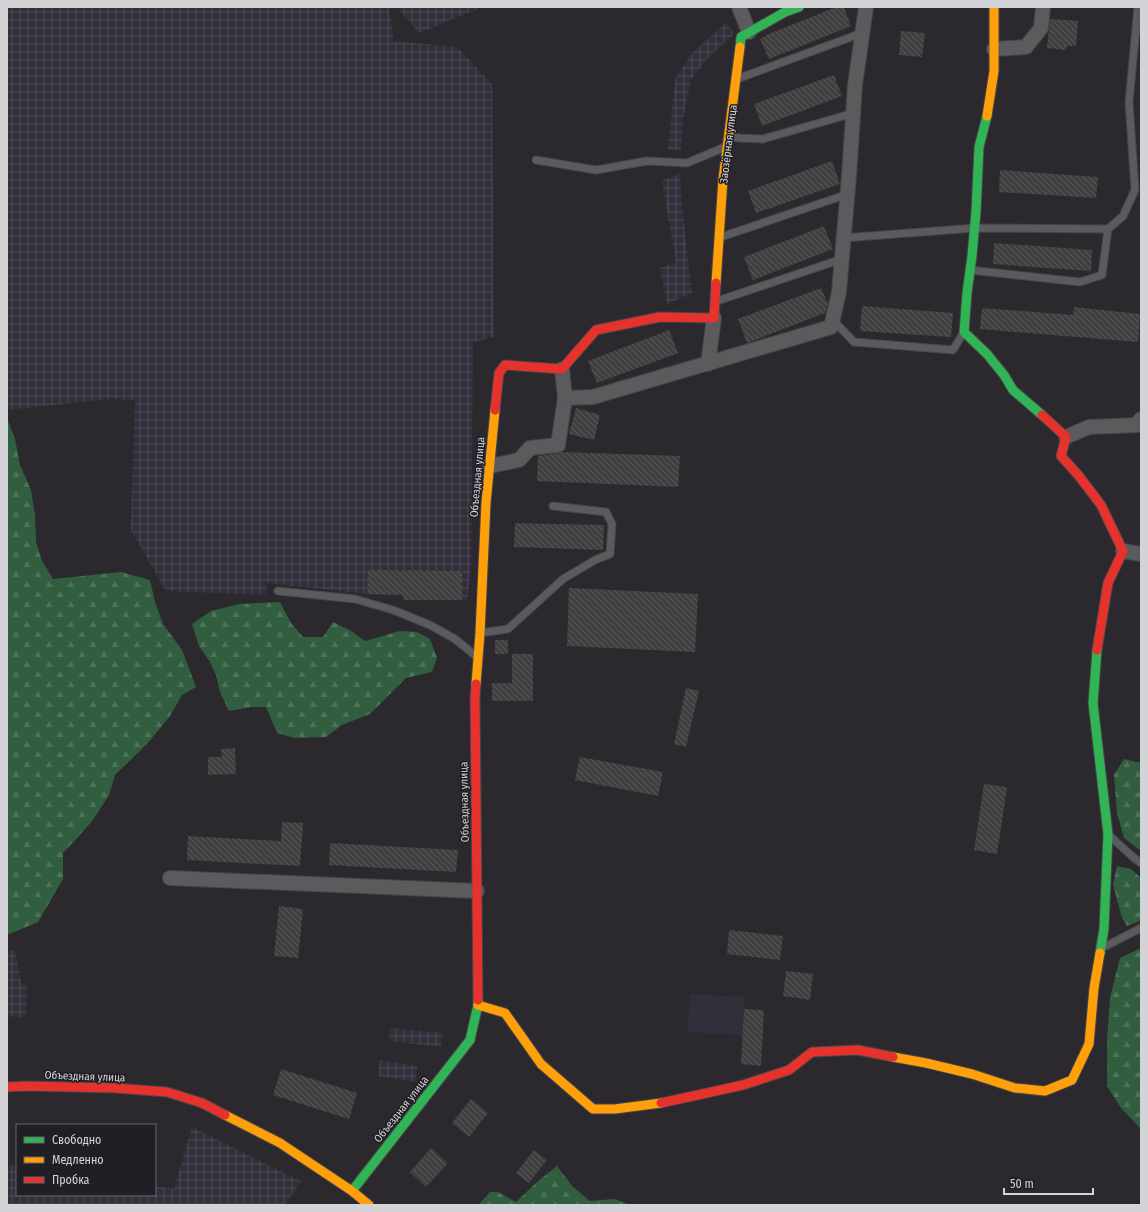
<svg xmlns="http://www.w3.org/2000/svg" width="1148" height="1212" font-family="'Fira Sans Condensed',sans-serif">
<defs>
<pattern id="industrial-grid" width="8" height="8" patternUnits="userSpaceOnUse"><rect width="8" height="8" fill="#322e3a"/><path d="M0 4h8M4 0v8" fill="none" stroke="#4f4b56"/></pattern>
<pattern id="forest-firs" width="22" height="20" patternUnits="userSpaceOnUse"><rect width="22" height="20" fill="#305e3f"/><path d="M5 1l3.5 6h-7zM16 11l3.5 6h-7z" fill="#4d745a"/></pattern>
<pattern id="building-back-hatch" width="6" height="6" patternUnits="userSpaceOnUse"><rect width="6" height="6" fill="#413f40"/><path d="M-1 5l2 2M0 0l6 6M5-1l2 2" fill="none" stroke="#5c5a5b"/></pattern>
</defs>
<rect width="100%" height="100%" fill="#2b292e"/>
<path fill="#322e3a" d="M690 994 745 997 743 1035 687 1032Z"/>
<path fill="url(#industrial-grid)" d="M7 7H389L394 41 457 47 492 84 494 337 473 342 471 570 467 600H404L403 595 367 594 267 583 266 595 166 591 131 530 135 400 112 399 7 410Z
M397 7H482L419 33Z
M727 22 734 34 707 59 691 80 683 118 681 150H668L675 79 693 52 720 28Z
M680 173 682 207 692 293 667 304 660 268 676 262 662 181Z
M15 950 21 983 27 985 26 1018 7 1016V951Z
M390 1028 443 1033 441 1047 389 1041Z
M380 1060 418 1066 415 1082 378 1076Z
M192 1127 301 1181 285 1205H7V1165L17 1166V1195H155V1186L174 1189Z"/>
<path fill="url(#forest-firs)" d="M7 418 15 439 20 465 31 490 35 515 36 542 42 561 53 579 121 572 150 580 155 602 163 624 182 650 196 687 182 695 170 716 147 744 115 775 109 795 93 820 79 836 63 853V879L38 922 7 935Z
M280 602 291 623 303 637H323L333 622 351 631 365 641 400 631 417 632 430 639 437 658 432 672 406 678 370 714 342 725 326 737 294 738 277 733 266 707H251L229 711 220 692 216 675 210 662 199 646 192 624 211 611 239 604Z
M1124 759 1141 763V851L1124 838 1117 813 1114 775Z
M1117 866 1131 869 1141 878V920L1127 926 1122 918 1113 885Z
M1141 948V1129L1121 1108 1107 1086V1040L1110 998 1120 958Z
M557 1166 573 1187 590 1201 614 1199 631 1205H480V1203L490 1192H498L516 1202 538 1181Z"/>
<path fill="url(#building-back-hatch)" d="M836 7H844L851 26 769 59 760 39 769 34Z
M1050 19 1078 21 1076 46H1067L1066 50 1047 48Z
M901 31 925 33 922 57 899 55Z
M834 75 842 96 762 126 754 104Z
M832 161 840 184 756 213 748 191Z
M1000 170 1098 177 1096 198 999 192Z
M824 226 833 249 753 280 744 257Z
M994 243 1092 250 1091 271 993 264Z
M821 288 828 304 825 313 747 343 738 319Z
M862 306 953 313 951 337 860 331Z
M1074 307 1140 314 1138 342 980 329 982 308 1073 315Z
M669 330 678 353 597 383 588 361Z
M576 408 600 415 594 440 569 434Z
M563 452 680 456 678 487 537 481 538 456 559 453Z
M515 523 604 525 603 550 514 547Z
M368 570 462 571V600H404L403 595 367 594Z
M569 588 698 594 695 652 567 646Z
M495 640H508V654H495Z
M512 654H533V701H492V683H512Z
M686 688 699 691 686 747 674 744Z
M235 748 236 774 208 775V757H222L221 749Z
M580 757 663 772 658 796 575 780Z
M984 784 1007 787 997 854 974 850Z
M282 822 303 823 300 866 187 860 188 836 281 841Z
M330 843 458 850 456 872 329 865Z
M279 906 303 909 298 958 274 956Z
M729 930 783 936 780 960 727 954Z
M786 971 813 974 810 1000 783 996Z
M744 1009 764 1010 761 1066 741 1064Z
M281 1069 357 1093 349 1119 273 1095Z
M471 1099 488 1113 469 1137 452 1123Z
M431 1148 448 1163 426 1187 410 1172Z
M534 1150 547 1160 529 1183 516 1173Z"/>
<g fill="none" stroke-linecap="round" stroke-linejoin="round">
<defs>
<path id="lane" d="M737 79 862 33
M730 136 739 138 763 139 854 113
M536 160 596 170 647 161 687 163 725 147
M721 237 848 194
M843 238 975 228 1108 229 1123 216 1135 190 1129 102 1138 7
M970 270 1080 282 1102 275 1108 229
M717 301 842 259
M832 319 854 342 953 350 964 332
M278 591 355 599 393 610 430 625 455 639 477 657
M480 633 508 629 563 579 595 560 610 554 612 524 606 512 553 506
M1111 837 1134 858 1141 863
M1104 947 1141 928"/>
<path id="street" d="M739 7 749 32
M994 49 1026 47 1041 28 1043 7
M708 364 714 318
M562 369 565 398 593 397 831 327 839 292 849 176 855 85 866 7
M1066 437 1089 427 1137 425 1141 419
M490 466 519 460 530 448 558 445 565 398
M1123 551 1141 554
M170 878 477 891"/>
<path id="fast" d="M740 47 741 37 785 12 799 7
M987 116 979 147 976 212 972 256 967 293 964 332 987 354 1004 375 1013 390 1042 415
M1097 650 1093 703 1108 834 1104 929 1100 953
M352 1191 470 1040 478 1005V1000"/>
<path id="slow" d="M987 116 994 71V7
M716 283 723 179 740 47
M476 684 480 633 486 503 495 410
M478 1005 505 1013 541 1064 593 1109H615L661 1103
M893 1057 926 1063 972 1074 1015 1088 1045 1091 1072 1080 1089 1044 1094 988 1100 953
M225 1115 280 1143 352 1191 369 1205"/>
<path id="jam" d="M495 410 499 373 505 365 562 369 596 330 660 317 714 318 716 283
M1042 415 1066 437 1061 456 1079 476 1101 505 1123 551 1108 583 1097 650
M476 684 475 697 478 1000
M7 1087 26 1086 115 1088 167 1092 202 1103 225 1115
M661 1103 743 1085 789 1070 812 1052 858 1050 893 1057"/>
</defs>
<use href="#lane" stroke="#464548" stroke-width="9"/>
<use href="#street" stroke="#464548" stroke-width="16"/>
<use href="#fast" stroke="#464548" stroke-width="11"/>
<use href="#slow" stroke="#464548" stroke-width="11"/>
<use href="#jam" stroke="#464548" stroke-width="11"/>
<use href="#lane" stroke="#5b5a5d" stroke-width="7"/>
<use href="#street" stroke="#5b5a5d" stroke-width="14"/>
<use href="#fast" stroke="#30b455" stroke-width="9"/>
<use href="#slow" stroke="#ff9f0a" stroke-width="9"/>
<use href="#jam" stroke="#e5322d" stroke-width="9"/>
</g>
<g text-anchor="middle" stroke-width="3" stroke-linejoin="round" paint-order="stroke">
<g font-size="11" fill="#d4d3d7" stroke="#201f25">
<text transform="translate(728 144) rotate(-83)" y="4">Заозёрная улица</text>
<text transform="translate(477 477) rotate(-85)" y="4">Объездная улица</text>
<text transform="translate(464 802) rotate(-91)" y="4">Объездная улица</text>
<text transform="translate(85 1076) rotate(2)" y="4">Объездная улица</text>
<text transform="translate(401 1109) rotate(-52)" y="4">Объездная улица</text>
</g>
</g>
<rect width="1148" height="1212" fill="none" stroke="#d4d3d7" stroke-width="16"/>
<rect x="16" y="1124" width="140" height="72" fill="#201f25" stroke="#68676c"/>
<rect x="24" y="1137" width="20" height="6" fill="#30b455" stroke="#68676c"/>
<text x="52" y="1144" font-size="12" fill="#d4d3d7">Свободно</text>
<rect x="24" y="1157" width="20" height="6" fill="#ff9f0a" stroke="#68676c"/>
<text x="52" y="1164" font-size="12" fill="#d4d3d7">Медленно</text>
<rect x="24" y="1177" width="20" height="6" fill="#e5322d" stroke="#68676c"/>
<text x="52" y="1184" font-size="12" fill="#d4d3d7">Пробка</text>
<path d="M1004 1188v6h89v-6" fill="none" stroke="#d4d3d7" stroke-width="2"/>
<text x="1010" y="1188" font-size="12" fill="#d4d3d7" stroke="#201f25" stroke-width="3" paint-order="stroke">50 m</text>
</svg>
